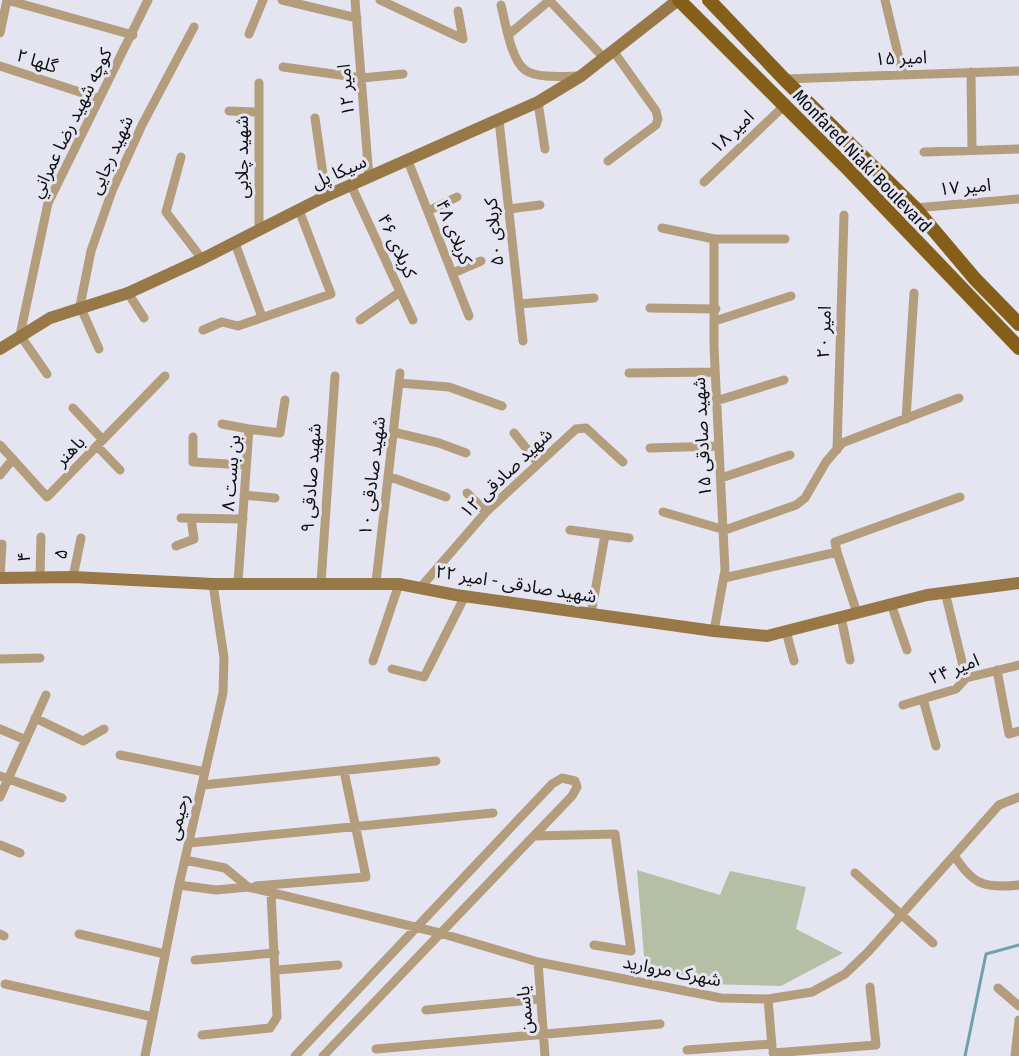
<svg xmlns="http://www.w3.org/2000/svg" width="1019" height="1056" font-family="'Fira Sans Condensed','Noto Sans Arabic',sans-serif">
<rect width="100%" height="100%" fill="#e5e5f1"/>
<path fill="#b4bfa5" d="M637 870 720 895 730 871 806 887 796 929 843 953 781 986 705 984 645 968Z"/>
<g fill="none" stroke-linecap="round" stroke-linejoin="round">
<path stroke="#70a0aa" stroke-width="3" d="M965 1056 986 954 1019 945"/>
<path stroke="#b39d7d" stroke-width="9" d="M282 0 357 18
M355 0 369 178
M380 0 463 39 458 11
M549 0 604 58
M885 0 903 75
M501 5C505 21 511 60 525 70 537 79 566 76 581 76
M0 33 7 0 133 35
M249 34 263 0
M508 35 550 0
M0 66 98 98
M283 67 362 78 403 74
M971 72 972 150
M784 79 1019 71
M259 83V231
M538 102 545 149
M229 111 259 112
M315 118 326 196
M499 120 523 341
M924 152 1019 149
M181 157 166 212 202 259
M408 161 469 316
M608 161 656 125 658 119 656 111 614 52
M704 182 784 106
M351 185 413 320
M915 208 1019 199
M509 209 540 205
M428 211 457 197
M662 228 714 239H785
M714 239V347L725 570 714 631
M235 243 262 317
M453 273 481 261
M128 293 144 318
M519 304 594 298
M650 308 716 309
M360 320 400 292
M715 321 791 296
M203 330 222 322 238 326 331 294 299 210
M99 349 80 306 91 251 112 191 142 125 194 27
M629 373 715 372
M47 374 20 335 48 203 148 0
M399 383 449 387 502 406
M716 401 784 380
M73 408 103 440
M906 419 914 293
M222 424 249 429
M393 432 439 443 466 453
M514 433 537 462
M193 437V462L246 465
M0 445 47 497 165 376
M97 446 120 470
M650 448 719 446
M837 450 844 215
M0 475 13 459
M388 476 446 497
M721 478 790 455
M467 493 486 512
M244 495 275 498
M663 512 725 530 796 505 805 498 826 462 842 443 959 398
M181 518 243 519
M570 530 629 538
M176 546 194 539 191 518
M837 552 857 613
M40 577 41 537
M73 577 81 538
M0 578 2 544
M724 578 837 552 835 542 960 497
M238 582 249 429 280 433 285 400
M376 582 400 373
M321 583 335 376
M420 588 486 512 576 429 586 428 623 462
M945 592 966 678
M891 604 907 650
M591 614 605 535
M841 617 850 660
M786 631 794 661
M0 659 40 658
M373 661 399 584
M392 669 424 677 465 596
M997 670 1009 734 1019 731
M923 699 936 746
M903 705 956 689 966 678 1019 665
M35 718 83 741 104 729
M0 729 26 740
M120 755 205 772
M0 776 62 798
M203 785 436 761
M0 797 46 695
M534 836 615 834 631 951 594 945
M189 843 493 813
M0 845 20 853
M954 855C972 884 984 889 1019 885
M185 860 225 868 248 887
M855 873 933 943
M179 885 216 890 248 887 440 933 538 962 721 998 768 999 812 992 845 974 868 952 999 805 1019 797
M256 886 366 877 344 771
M0 934 4 936
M79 934 165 954
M195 960 275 953
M538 962 545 1056
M277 970 338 965
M5 984 153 1017
M998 988 1019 1006
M768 999 772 1047
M426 1010 541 999
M202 1035 270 1028 277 1017 271 893
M376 1049 660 1024
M687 1050 772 1044
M773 1053 876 1045 870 987
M145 1056 179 885 223 693 224 658 213 584
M295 1056 552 784 562 778 575 781 577 787 572 796 323 1056
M1015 1056 1019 1020"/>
<path stroke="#997848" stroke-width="12" d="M0 349 50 318 128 293 202 259 326 196 538 102 581 76 678 0
M0 578 73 577 213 584H399L456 595 714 631 767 636 927 595 1019 583"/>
<path stroke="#855e19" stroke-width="14" d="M679 0 846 167 1019 348
M709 0 784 79 915 208 975 279 1019 324"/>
</g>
<g text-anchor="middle" stroke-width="6" stroke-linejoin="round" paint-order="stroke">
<g font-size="18" fill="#0c0c10" stroke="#e5e5f1">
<text transform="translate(901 58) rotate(-2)" y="6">امیر ۱۵</text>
<text transform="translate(37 61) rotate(18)" y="6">گلها ۲</text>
<text transform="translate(346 90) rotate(-95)" y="6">امير ۱۲</text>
<text transform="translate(71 123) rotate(-64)" y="6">كوچه شهيد رضا عمراني</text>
<text transform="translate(732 132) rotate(-44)" y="6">امیر ۱۸</text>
<text transform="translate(111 155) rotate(-66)" y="6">شهید رجایی</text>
<text transform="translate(242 157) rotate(-90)" y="6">شهید چلابی</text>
<text transform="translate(862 161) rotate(46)" y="6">Monfared Niaki Boulevard</text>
<text transform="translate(339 172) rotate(-24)" y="6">سیکا پل</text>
<text transform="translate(965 187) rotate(-5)" y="6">امیر ۱۷</text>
<text transform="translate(454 232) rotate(68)" y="6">کربلای ۴۸</text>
<text transform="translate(494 232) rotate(-96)" y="6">کربلای ۵۰</text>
<text transform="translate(397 246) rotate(65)" y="6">کربلای ۴۶</text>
<text transform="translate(824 332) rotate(-88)" y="6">امیر ۲۰</text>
<text transform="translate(702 437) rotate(-93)" y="6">شهید صادقی ۱۵</text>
<text transform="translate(70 451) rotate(-46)" y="6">باهنر</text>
<text transform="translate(231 473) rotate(-85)" y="6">بن بست ۸</text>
<text transform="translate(506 473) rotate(-44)" y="6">شهید صادقی ۱۲</text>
<text transform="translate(372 476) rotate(-83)" y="6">شهید صادقی ۱۰</text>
<text transform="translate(311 478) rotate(-86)" y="6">شهید صادقی ۹</text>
<text transform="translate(61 554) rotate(-78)" y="6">۵</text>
<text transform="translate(24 557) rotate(-89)" y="6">۴</text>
<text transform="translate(516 584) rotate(9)" y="6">شهید صادقی - امیر ۲۲</text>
<text transform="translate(954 669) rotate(-22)" y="6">امیر ۲۴</text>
<text transform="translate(178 817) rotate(-77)" y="6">رحیمی</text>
<text transform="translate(672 971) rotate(11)" y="6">شهرک مروارید</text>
<text transform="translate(525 1010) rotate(-95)" y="6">یاسمن</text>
</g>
</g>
</svg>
